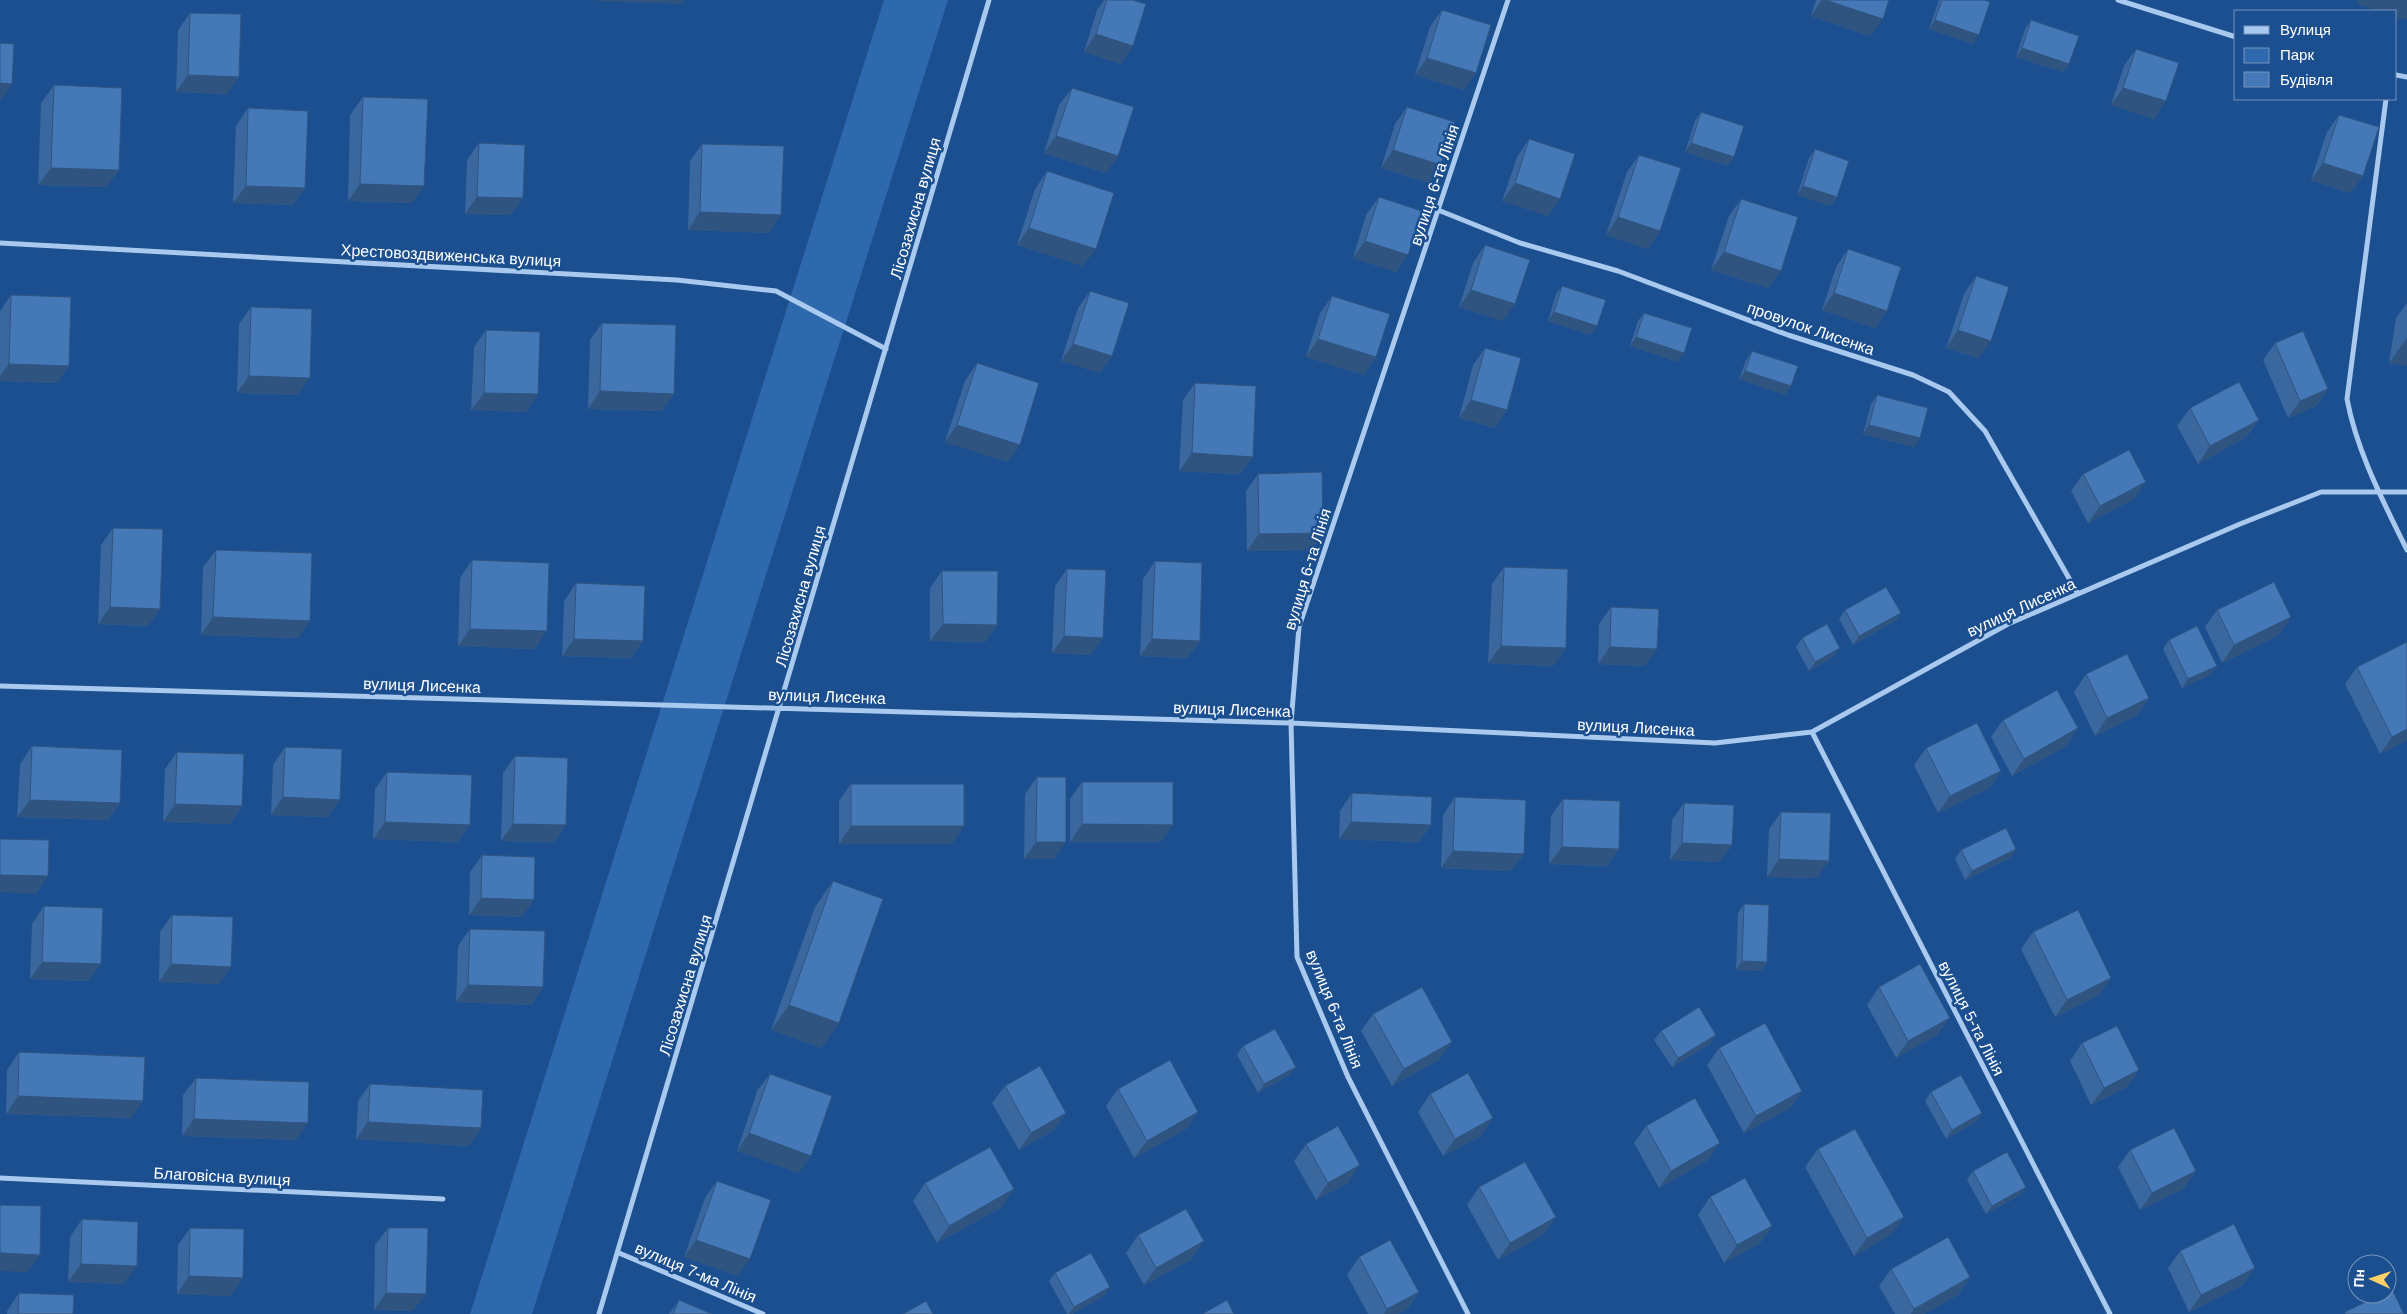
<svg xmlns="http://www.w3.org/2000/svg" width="2407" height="1314" font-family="Arial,sans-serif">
<rect width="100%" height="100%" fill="#1b4f8f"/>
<path fill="#2e69ad" d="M884 0H948L532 1314H470Z"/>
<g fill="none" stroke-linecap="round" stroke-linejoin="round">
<path stroke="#a9c9ee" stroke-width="5" d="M2118 0 2236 37
M2396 75 2407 77
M2386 99 2347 399C2357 452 2383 501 2407 550
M1438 210 1520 243 1618 271 1788 335 1913 375 1949 392 1985 431 2078 594
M0 243 677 280 776 291 886 349
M0 686 1291 723 1715 743 1812 732 2008 624 2240 524 2321 492H2407
M1812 732 2110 1314
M0 1178 443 1199
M619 1253 763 1314
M599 1314 989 0
M1468 1314 1348 1077 1297 957 1291 723 1299 627 1508 0"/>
</g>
<path fill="#3a679d" d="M1104 0H1132L1121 64 1084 52 1097 10Z
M1816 0H1889L1870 36 1811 16Z
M1939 0H1984L1973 44 1929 29Z
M1442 10 1464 90 1415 75 1430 27Z
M190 13 227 94 176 92 178 30Z
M2031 20 2069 64 2063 72 2016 57 2025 29Z
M2136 49 2166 101 2154 119 2111 105 2124 66Z
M54 85 107 187 38 185 41 103Z
M1072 88 1106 173 1044 153 1059 105Z
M363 97 412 203 348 201 350 115Z
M1407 107 1441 165 1429 183 1381 168 1395 124Z
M248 108 293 205 233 203 236 126Z
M1701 112 1734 157 1728 166 1685 152 1695 121Z
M2339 115 2363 176 2350 193 2311 180 2327 132Z
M1529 139 1548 216 1502 201 1517 157Z
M479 143 523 198 510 215 465 214 467 160Z
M702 144 769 233 688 230 690 161Z
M1815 149 1831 206 1797 195 1809 158Z
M1639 155 1648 249 1606 235 1627 172Z
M1047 171 1083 266 1017 245 1035 189Z
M1379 197 1408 255 1396 272 1353 258 1366 215Z
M1741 199 1781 271 1768 288 1711 270 1729 216Z
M1485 245 1503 321 1459 307 1473 263Z
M1848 249 1887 311 1875 328 1822 310 1836 267Z
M1976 276 1979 358 1946 348 1964 294Z
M1562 286 1591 335 1548 321 1556 294Z
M1090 291 1112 356 1100 373 1061 361 1078 308Z
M11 295 57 383 0 381V311Z
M1332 296 1376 357 1364 375 1306 357 1320 313Z
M2407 303V366L2389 363 2396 318Z
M251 307 297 395 237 393 239 324Z
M1644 313 1678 362 1630 346 1638 321Z
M602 323 662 411 588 409 590 340Z
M486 330 526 412 471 410 474 347Z
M2275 343 2328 389 2316 406 2288 418 2263 360Z
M1485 348 1507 410 1495 428 1459 418 1473 365Z
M1752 351 1785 395 1739 379 1746 360Z
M977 363 1020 445 1008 462 945 442 965 381Z
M1195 383 1253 457 1240 474 1179 471 1183 400Z
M1877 395 1914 447 1863 434 1871 404Z
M2190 408 2259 420 2246 437 2198 464 2177 426Z
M1258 474 1323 533 1311 550 1247 551 1246 491Z
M2083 474 2134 499 2088 523 2071 491Z
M113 528 148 626 98 624 101 545Z
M216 550 298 638 201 635 203 567Z
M472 560 535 649 458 646 460 578Z
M1155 561 1200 641 1187 658 1140 656 1143 579Z
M1504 567 1566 648 1553 666 1488 663 1492 584Z
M1067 569 1091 655 1052 653 1055 586Z
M942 571 997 625 985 642 930 641V588Z
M576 583 643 641 631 658 562 656 564 601Z
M1611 607 1657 649 1645 666 1598 664 1599 624Z
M1845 610 1901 613 1895 621 1853 645 1839 619Z
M2217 610 2279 635 2222 663 2205 627Z
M1802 638 1840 648 1833 657 1809 671 1796 647Z
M2169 640 2217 666 2210 675 2182 688 2163 649Z
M2407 642V740L2380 754 2345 684 2357 667Z
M2086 674 2149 698 2137 715 2095 736 2074 692Z
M2003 720 2078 728 2066 746 2012 776 1991 737Z
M32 746 120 803 108 820 17 817 20 764Z
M285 747 328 817 271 815 273 765Z
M1926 748 2001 771 1989 788 1938 813 1914 765Z
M177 752 242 806 230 824 163 822 165 769Z
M515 756 566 825 554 842 501 841 503 773Z
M387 772 458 842 373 839 375 789Z
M1037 777 1054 859H1024L1025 794Z
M1082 782 1161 842H1070V799Z
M851 784 952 844H839V801Z
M1352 793 1431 825 1419 842 1339 839 1340 811Z
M1455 797 1524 854 1511 871 1441 868 1443 815Z
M1563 799 1619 849 1607 866 1549 864 1551 816Z
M1684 803 1732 845 1720 862 1670 860 1672 820Z
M1781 812 1817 878 1767 877 1769 829Z
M2016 849 2010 858 1965 880 1955 859 1961 850Z
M482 855 522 917 469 915 470 872Z
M833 881 822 1048 771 1030 815 907Z
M1744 904 1767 962 1761 971 1736 970 1738 913Z
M44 906 89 981 30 979 32 924Z
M172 915 219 984 159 982 160 932Z
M470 929 543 987 531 1005 456 1002 458 946Z
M2033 932 2099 995 2055 1017 2021 949Z
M1879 987 1937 1035 1896 1058 1867 1005Z
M1373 1014 1440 1059 1392 1086 1361 1031Z
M1661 1031 1710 1044 1672 1067 1654 1040Z
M2082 1043 2139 1070 2127 1087 2091 1105 2070 1061Z
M1243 1046 1296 1067 1289 1075 1258 1093 1237 1055Z
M1719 1048 1802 1091 1790 1108 1744 1133 1707 1065Z
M19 1052 131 1118 6 1114 7 1070Z
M770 1074 799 1173 737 1151 757 1091Z
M196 1078 296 1140 182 1136 183 1095Z
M370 1084 481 1128 469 1146 356 1139 358 1101Z
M1005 1086 1066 1113 1054 1130 1019 1150 992 1103Z
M1118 1089 1198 1112 1186 1129 1134 1158 1106 1106Z
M1931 1092 1976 1122 1946 1139 1925 1101Z
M1430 1094 1481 1136 1443 1156 1418 1112Z
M1646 1126 1708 1160 1659 1188 1634 1143Z
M1306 1144 1348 1183 1316 1200 1294 1161Z
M1818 1149 1892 1234 1854 1256 1805 1167Z
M2130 1150 2196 1171 2183 1189 2140 1210 2118 1167Z
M1973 1171 2026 1187 2020 1195 1986 1214 1967 1180Z
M717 1181 738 1276 684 1257 705 1198Z
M925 1183 1002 1207 937 1243 913 1201Z
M1479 1187 1556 1217 1543 1235 1498 1260 1467 1205Z
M1710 1197 1772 1226 1760 1243 1724 1263 1698 1215Z
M82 1219 124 1284 68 1282 70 1237Z
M190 1228 243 1278 230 1296 177 1294 178 1245Z
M388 1228 413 1311 374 1310 375 1245Z
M1138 1235 1192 1259 1144 1285 1126 1253Z
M2180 1251 2255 1268 2243 1285 2189 1312 2168 1268Z
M1359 1257 1419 1292 1407 1309 1398 1314H1368L1347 1275Z
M1891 1269 1970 1277 1958 1295 1924 1314H1895L1879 1286Z
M1055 1273 1104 1296 1072 1314H1067L1049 1281Z
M19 1293 73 1314H7V1311Z
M679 1300 712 1314H669Z"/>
<path fill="#305480" d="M596 0H684L682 4 596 1Z
M1822 0H1825L1883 19 1870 36 1811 16Z
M2359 0H2407V20L2396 17V11H2379L2356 4Z
M1935 20 1979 35 1973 44 1929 29Z
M1096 34 1133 46 1121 64 1084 52Z
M2022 48 2069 64 2063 72 2016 57Z
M1427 58 1476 73 1464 90 1415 75Z
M188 75 239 77 227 94 176 92Z
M0 83 12 84 0 101Z
M2123 88 2166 101 2154 119 2111 105Z
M1056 136 1118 156 1106 173 1044 153Z
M1691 143 1734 157 1728 166 1685 152Z
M1393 150 1441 165 1429 183 1381 168Z
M2323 163 2363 176 2350 193 2311 180Z
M51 168 119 170 107 187 38 185Z
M1515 183 1560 199 1548 216 1502 201Z
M360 184 424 186 412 203 348 201Z
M246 186 305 188 293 205 233 203Z
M1803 186 1837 197 1831 206 1797 195Z
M477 197 523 198 510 215 465 214Z
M700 212 781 215 769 233 688 230Z
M1618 217 1660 231 1648 249 1606 235Z
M1029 228 1096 249 1083 266 1017 245Z
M1365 241 1408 255 1396 272 1353 258Z
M1724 252 1781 271 1768 288 1711 270Z
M1471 290 1515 304 1503 321 1459 307Z
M1834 293 1887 311 1875 328 1822 310Z
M1554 312 1597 326 1591 335 1548 321Z
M1958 330 1991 341 1979 358 1946 348Z
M1636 337 1684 353 1678 362 1630 346Z
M2407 338V366L2389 363Z
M1318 339 1376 357 1364 375 1306 357Z
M1073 344 1112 356 1100 373 1061 361Z
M9 364 69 366 57 383 0 381V376Z
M1745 371 1791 386 1785 395 1739 379Z
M249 376 310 378 297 395 237 393Z
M2328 389 2316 406 2288 418 2300 401Z
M600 391 674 394 662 411 588 409Z
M484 393 538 394 526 412 471 410Z
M1471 400 1507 410 1495 428 1459 418Z
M2259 420 2246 437 2198 464 2210 446Z
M957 425 1020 445 1008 462 945 442Z
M1869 425 1920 438 1914 447 1863 434Z
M1192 453 1253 457 1240 474 1179 471Z
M2146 482 2134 499 2088 523 2100 506Z
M1323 533 1311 550 1247 551 1259 534Z
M110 607 160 609 148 626 98 624Z
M1901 613 1895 621 1853 645 1859 636Z
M213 617 310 621 298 638 201 635Z
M2291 617 2279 635 2222 663 2234 645Z
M943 624 997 625 985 642 930 641Z
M470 629 547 631 535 649 458 646Z
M1064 636 1103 638 1091 655 1052 653Z
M574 639 643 641 631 658 562 656Z
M1152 639 1200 641 1187 658 1140 656Z
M1501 646 1566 648 1553 666 1488 663Z
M1610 647 1657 649 1645 666 1598 664Z
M1840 648 1833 657 1809 671 1815 662Z
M2217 666 2210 675 2182 688 2188 679Z
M2149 698 2137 715 2095 736 2107 718Z
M2078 728 2066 746 2012 776 2024 759Z
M2407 729V740L2380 754 2392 737Z
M2001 771 1989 788 1938 813 1950 796Z
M283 797 340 800 328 817 271 815Z
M30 800 120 803 108 820 17 817Z
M175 804 242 806 230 824 163 822Z
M385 822 470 825 458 842 373 839Z
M1351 822 1431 825 1419 842 1339 839Z
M513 824 566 825 554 842 501 841Z
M1082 824 1173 825 1161 842H1070Z
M851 826H964L952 844H839Z
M1036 842H1066L1054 859H1024Z
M1682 843 1732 845 1720 862 1670 860Z
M1562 847 1619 849 1607 866 1549 864Z
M2016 849 2010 858 1965 880 1972 871Z
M1453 851 1524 854 1511 871 1441 868Z
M1779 859 1829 861 1817 878 1767 877Z
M0 875 48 876 36 894 0 892Z
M481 898 534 900 522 917 469 915Z
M1742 961 1767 962 1761 971 1736 970Z
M42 962 101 964 89 981 30 979Z
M171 964 231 967 219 984 159 982Z
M2111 978 2099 995 2055 1017 2067 1000Z
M468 985 543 987 531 1005 456 1002Z
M789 1005 839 1023 822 1048 771 1030Z
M1950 1018 1937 1035 1896 1058 1908 1041Z
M1716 1035 1710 1044 1672 1067 1678 1058Z
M1452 1042 1440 1059 1392 1086 1404 1069Z
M1296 1067 1289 1075 1258 1093 1264 1084Z
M2139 1070 2127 1087 2091 1105 2104 1088Z
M1802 1091 1790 1108 1744 1133 1756 1116Z
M18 1096 143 1101 131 1118 6 1114Z
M1198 1112 1186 1129 1134 1158 1147 1141Z
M1066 1113 1054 1130 1019 1150 1031 1133Z
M1982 1113 1976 1122 1946 1139 1952 1130Z
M1493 1118 1481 1136 1443 1156 1455 1139Z
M194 1119 308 1123 296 1140 182 1136Z
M368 1122 481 1128 469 1146 356 1139Z
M749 1133 811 1156 799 1173 737 1151Z
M1720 1143 1708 1160 1659 1188 1671 1171Z
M1360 1165 1348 1183 1316 1200 1328 1183Z
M2196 1171 2183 1189 2140 1210 2152 1193Z
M2026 1187 2020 1195 1986 1214 1992 1206Z
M1014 1189 1002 1207 937 1243 949 1226Z
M1556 1217 1543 1235 1498 1260 1510 1243Z
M1904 1217 1892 1234 1854 1256 1867 1238Z
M1772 1226 1760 1243 1724 1263 1737 1245Z
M696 1240 750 1259 738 1276 684 1257Z
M1204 1241 1192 1259 1144 1285 1156 1268Z
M0 1253 40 1255 27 1272 0 1271Z
M81 1264 137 1266 124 1284 68 1282Z
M2255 1268 2243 1285 2189 1312 2201 1295Z
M189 1276 243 1278 230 1296 177 1294Z
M1970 1277 1958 1295 1924 1314H1911L1914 1309Z
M1110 1287 1104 1296 1072 1314H1069L1074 1307Z
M1419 1292 1407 1309 1398 1314H1384L1387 1309Z
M386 1293 426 1294 413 1311 374 1310Z"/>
<path fill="#4478b7" stroke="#305480" d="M1107 0H1132L1146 4 1133 46 1096 34Z
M1825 0H1889L1883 19Z
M1942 0H1984L1990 2 1979 35 1935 20Z
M1442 10 1491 25 1476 73 1427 58Z
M190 13 241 14 239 77 188 75Z
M2031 20 2079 36 2069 64 2022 48Z
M0 43 14 44 12 84 0 83Z
M2136 49 2179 63 2166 101 2123 88Z
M54 85 122 88 119 170 51 168Z
M1072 88 1134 107 1118 156 1056 136Z
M363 97 428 99 424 186 360 184Z
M1407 107 1455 122 1441 165 1393 150Z
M248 108 308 111 305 188 246 186Z
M1701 112 1744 126 1734 157 1691 143Z
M2339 115 2379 127 2363 176 2323 163Z
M1529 139 1575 154 1560 199 1515 183Z
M479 143 525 145 523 198 477 197Z
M702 144 784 146 781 215 700 212Z
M1815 149 1849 161 1837 197 1803 186Z
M1639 155 1681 168 1660 231 1618 217Z
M1047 171 1114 193 1096 249 1029 228Z
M1379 197 1422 211 1408 255 1365 241Z
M1741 199 1798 217 1781 271 1724 252Z
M1485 245 1530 260 1515 304 1471 290Z
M1848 249 1901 267 1887 311 1834 293Z
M1976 276 2009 287 1991 341 1958 330Z
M1562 286 1606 300 1597 326 1554 312Z
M1090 291 1129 303 1112 356 1073 344Z
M11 295 71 297 69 366 9 364Z
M1332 296 1390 314 1376 357 1318 339Z
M251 307 312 309 310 378 249 376Z
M1644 313 1692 328 1684 353 1636 337Z
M602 323 676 325 674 394 600 391Z
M486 330 540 332 538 394 484 393Z
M2303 331 2328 389 2300 401 2275 343Z
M1485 348 1521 358 1507 410 1471 400Z
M1752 351 1798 366 1791 386 1745 371Z
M977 363 1039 383 1020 445 957 425Z
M2239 382 2259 420 2210 446 2190 408Z
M1195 383 1256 386 1253 457 1192 453Z
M1877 395 1928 408 1920 438 1869 425Z
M2129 450 2146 482 2100 506 2083 474Z
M1322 472 1323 533 1259 534 1258 474Z
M113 528 163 529 160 609 110 607Z
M216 550 312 553 310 621 213 617Z
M472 560 549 563 547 631 470 629Z
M1155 561 1202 563 1200 641 1152 639Z
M1504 567 1568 569 1566 648 1501 646Z
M1067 569 1106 570 1103 638 1064 636Z
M942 571H998L997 625 943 624Z
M2274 582 2291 617 2234 645 2217 610Z
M576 583 645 586 643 641 574 639Z
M1886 587 1901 613 1859 636 1845 610Z
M1611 607 1659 609 1657 649 1610 647Z
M1827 624 1840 648 1815 662 1802 638Z
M2197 626 2217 666 2188 679 2169 640Z
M2407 642V729L2392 737 2357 667Z
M2127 654 2149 698 2107 718 2086 674Z
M2057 690 2078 728 2024 759 2003 720Z
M1977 723 2001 771 1950 796 1926 748Z
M32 746 122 750 120 803 30 800Z
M285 747 342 749 340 800 283 797Z
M177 752 244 754 242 806 175 804Z
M515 756 568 758 566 825 513 824Z
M387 772 472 775 470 825 385 822Z
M1037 777H1066V842H1036Z
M1082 782H1173V825L1082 824Z
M851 784H964V826H851Z
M1352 793 1432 797 1431 825 1351 822Z
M1455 797 1526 800 1524 854 1453 851Z
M1563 799 1620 801 1619 849 1562 847Z
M1684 803 1734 805 1732 845 1682 843Z
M1781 812 1831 813 1829 861 1779 859Z
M2006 828 2016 849 1972 871 1961 850Z
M0 839 49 840 48 876 0 875Z
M482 855 535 857 534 900 481 898Z
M833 881 883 899 839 1023 789 1005Z
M1744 904 1769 905 1767 962 1742 961Z
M44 906 103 908 101 964 42 962Z
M2078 910 2111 978 2067 1000 2033 932Z
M172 915 233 917 231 967 171 964Z
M470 929 545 931 543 987 468 985Z
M1920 964 1950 1018 1908 1041 1879 987Z
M1422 987 1452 1042 1404 1069 1373 1014Z
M1699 1007 1716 1035 1678 1058 1661 1031Z
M1765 1023 1802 1091 1756 1116 1719 1048Z
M2117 1026 2139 1070 2104 1088 2082 1043Z
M1275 1029 1296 1067 1264 1084 1243 1046Z
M19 1052 145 1057 143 1101 18 1096Z
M1170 1060 1198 1112 1147 1141 1118 1089Z
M1040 1066 1066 1113 1031 1133 1005 1086Z
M1468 1073 1493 1118 1455 1139 1430 1094Z
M770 1074 832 1096 811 1156 749 1133Z
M1961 1075 1982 1113 1952 1130 1931 1092Z
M196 1078 309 1082 308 1123 194 1119Z
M370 1084 483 1090 481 1128 368 1122Z
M1695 1098 1720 1143 1671 1171 1646 1126Z
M1338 1126 1360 1165 1328 1183 1306 1144Z
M2174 1128 2196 1171 2152 1193 2130 1150Z
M1855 1129 1904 1217 1867 1238 1818 1149Z
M990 1147 1014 1189 949 1226 925 1183Z
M2007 1152 2026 1187 1992 1206 1973 1171Z
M1525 1162 1556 1217 1510 1243 1479 1187Z
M1745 1178 1772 1226 1737 1245 1710 1197Z
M717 1181 771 1200 750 1259 696 1240Z
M0 1205 41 1206 40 1255 0 1253Z
M1186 1209 1204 1241 1156 1268 1138 1235Z
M82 1219 138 1222 137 1266 81 1264Z
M2234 1224 2255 1268 2201 1295 2180 1251Z
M190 1228 244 1229 243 1278 189 1276Z
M388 1228H428L426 1294 386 1293Z
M1948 1237 1970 1277 1914 1309 1891 1269Z
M1390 1240 1419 1292 1387 1309 1359 1257Z
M1091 1253 1110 1287 1074 1307 1055 1273Z
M2392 1289 2404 1314H2345V1312L2382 1294H2387V1291Z
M19 1293 74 1295 73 1314H18Z
M679 1300 712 1314H673Z
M1227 1300 1234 1314H1202Z
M926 1301 933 1314H903Z"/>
<g text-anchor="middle" stroke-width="5" stroke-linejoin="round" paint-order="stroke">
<g font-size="16" fill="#fff" stroke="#1b4f8f">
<text transform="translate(1434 185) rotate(-72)" y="6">вулиця 6-та Лінія</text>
<text transform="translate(915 208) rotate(-74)" y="6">Лісозахисна вулиця</text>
<text transform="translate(451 255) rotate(3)" y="6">Хрестовоздвиженська вулиця</text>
<text transform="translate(1811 328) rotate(19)" y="6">провулок Лисенка</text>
<text transform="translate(1307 569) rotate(-73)" y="6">вулиця 6-та Лінія</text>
<text transform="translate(800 596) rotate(-74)" y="6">Лісозахисна вулиця</text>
<text transform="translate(2021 607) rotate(-25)" y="6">вулиця Лисенка</text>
<text transform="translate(422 685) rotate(2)" y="6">вулиця Лисенка</text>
<text transform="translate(827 696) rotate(2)" y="6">вулиця Лисенка</text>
<text transform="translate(1232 709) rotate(2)" y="6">вулиця Лисенка</text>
<text transform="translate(1636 727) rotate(3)" y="6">вулиця Лисенка</text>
<text transform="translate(685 985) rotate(-73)" y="6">Лісозахисна вулиця</text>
<text transform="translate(1335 1009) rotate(68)" y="6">вулиця 6-та Лінія</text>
<text transform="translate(1972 1018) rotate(63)" y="6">вулиця 5-та Лінія</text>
<text transform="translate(222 1176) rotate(3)" y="6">Благовісна вулиця</text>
<text transform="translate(696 1272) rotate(23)" y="6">вулиця 7-ма Лінія</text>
</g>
</g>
<rect x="2234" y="10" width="162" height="90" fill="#1b4f8f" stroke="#7695bc"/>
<rect x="2244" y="26" width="25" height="8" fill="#a9c9ee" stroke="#7695bc"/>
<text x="2280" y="35" font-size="15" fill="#ffffff">Вулиця</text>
<rect x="2244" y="48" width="25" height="15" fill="#2e69ad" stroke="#7695bc"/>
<text x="2280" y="60" font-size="15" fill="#ffffff">Парк</text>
<rect x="2244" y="72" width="25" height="15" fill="#4478b7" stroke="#7695bc"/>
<text x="2280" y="85" font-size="15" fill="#ffffff">Будівля</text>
<g transform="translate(2372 1279) rotate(273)"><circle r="24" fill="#1b4f8f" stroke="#7695bc"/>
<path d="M0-4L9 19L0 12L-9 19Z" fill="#ffd166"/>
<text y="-8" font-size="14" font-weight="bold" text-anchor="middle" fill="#ffffff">Пн</text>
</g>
</svg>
